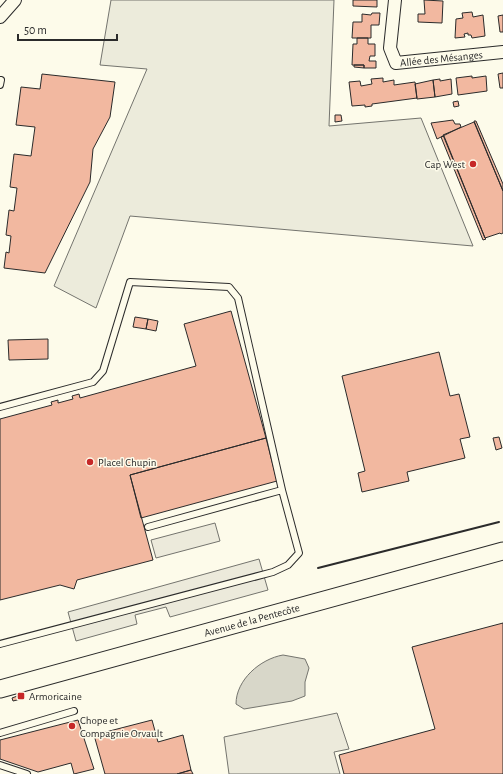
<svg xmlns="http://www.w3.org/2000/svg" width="503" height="774" font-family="'Alegreya Sans',sans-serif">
<rect width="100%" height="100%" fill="#fdfbea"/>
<path fill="#ecebdb" stroke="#74746e" d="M111 0H334L329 126 421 118 473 246 130 216 96 308 54 286 147 69 100 65Z"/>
<path fill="#eceadb" stroke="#74746e" d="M215 523 220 541 156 558 151 540Z
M259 559 268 590 170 617 166 607 135 615 137 624 76 641 68 612Z
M337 713 349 749 334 752 340 774H229L224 737Z"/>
<path fill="#d8d7c9" stroke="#74746e" d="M283 655 305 659 309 668 305 682V696L292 701 244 709 236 704C236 680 260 659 283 655Z"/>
<path fill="#f2b8a0" stroke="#2b2b2b" d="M353 0H377V7L353 6Z
M424 0 443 1 442 23 418 22V14H425Z
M472 12 473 17 483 15 485 36 472 38 471 35H468V33L464 34 465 37 455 38 456 19 463 18 462 13Z
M372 13H380L379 25H371V38H352L353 22H362V14L371 15Z
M503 15V32H500L498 16Z
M357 38H368V44H375V56H370L369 61H376V68H364V65H352L353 44H357Z
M354 65H364V68L354 67Z
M503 73V88H500L498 74Z
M42 74 115 82 110 117 93 149 90 182 45 273 4 268 6 252 9 253 11 236 6 235 9 210 14 211 17 188 10 187 14 154 31 156 35 127 16 125 21 87 40 89Z
M472 76V78L486 76 487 91 458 95 456 78Z
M383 78V82L394 80V85L415 82 417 98 372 104V106L365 107V105L352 106 349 82 360 81 361 86 372 84 371 79Z
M440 79V81L451 79 452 94 435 97 433 80Z
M433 80 435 97 417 99 415 84Z
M458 101 459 106 454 107 453 102Z
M335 115H341L342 121 335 122Z
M453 120 455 124H460L461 127 437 139 431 123Z
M474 121H476L503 184V191Z
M474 122 503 191V233L501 234 500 233 485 238 443 135Z
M444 136 485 238 486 239 483 240 441 137Z
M231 311 266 438 130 475 153 560 77 580 74 589 60 585 0 600V419L52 405 51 402 58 400V403L73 399 72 396 79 394 80 398 196 366 184 324Z
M135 317 148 319 146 329 133 327Z
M148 319 158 321 156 331 146 329Z
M48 339V359L9 360 8 340Z
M439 352 450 396 459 394 470 437 460 439 465 458 407 472 409 481 362 492 358 473 365 471 342 376Z
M499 437 502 448 496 450 493 438Z
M266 438 277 481 141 518 130 475Z
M503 623V774H344L339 755 435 729 412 647Z
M20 695 21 699 13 701 12 698Z
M78 720 94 769 74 774 71 763 38 772 0 759V740Z
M152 720 158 742 183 735 191 770 177 774H105L94 735Z
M191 770 193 774H177Z"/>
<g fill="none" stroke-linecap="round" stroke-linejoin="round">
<defs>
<path id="lane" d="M0 85 1 80
M0 407 93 382 103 371 130 282 229 287 238 298 282 490
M0 644 273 572 288 565 299 553 282 490 148 527
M0 733 74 711
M0 765 27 774"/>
<g id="street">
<path id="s1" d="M395 0 390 48 396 63 503 52"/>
<path d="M0 17 15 0"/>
</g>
<g id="secondary">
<path id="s2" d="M0 689 503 551"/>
</g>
</defs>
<use href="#lane" stroke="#2b2b2b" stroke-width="8"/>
<use href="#street" stroke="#2b2b2b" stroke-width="14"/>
<use href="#secondary" stroke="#2b2b2b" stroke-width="19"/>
<use href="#lane" stroke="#fdfbea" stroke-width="6"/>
<use href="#street" stroke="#fdfbea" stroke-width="12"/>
<use href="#secondary" stroke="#fdfbea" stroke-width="17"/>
<path stroke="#2b2b2b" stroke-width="2" d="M318 568 499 522"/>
</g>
<g fill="#c62828" stroke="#fdfbea" stroke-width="1.5">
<circle cx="473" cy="164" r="4"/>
<circle cx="90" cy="462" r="4"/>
<rect x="17" y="692" width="8" height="8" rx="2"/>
<circle cx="72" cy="726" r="4"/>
</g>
<g text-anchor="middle" stroke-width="3" stroke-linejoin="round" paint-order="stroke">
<g font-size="11" fill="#2b2b2b" stroke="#fdfbea">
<text dy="4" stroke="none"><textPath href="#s1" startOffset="110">Allée des Mésanges</textPath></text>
<text dy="4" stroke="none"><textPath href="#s2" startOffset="261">Avenue de la Pentecôte</textPath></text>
</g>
<g font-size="11" fill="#2b2b2b" stroke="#fdfbea" text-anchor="start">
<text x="465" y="168" text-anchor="end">Cap West</text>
<text x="98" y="466">Placel Chupin</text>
<text x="29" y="700">Armoricaine</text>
<text x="80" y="724">Chope et<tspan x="80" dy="13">Compagnie Orvault</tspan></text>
</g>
</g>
<path d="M18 34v6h99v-6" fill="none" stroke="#2b2b2b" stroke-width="2"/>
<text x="24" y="34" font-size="12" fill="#2b2b2b" stroke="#fdfbea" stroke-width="3" paint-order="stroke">50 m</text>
</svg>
